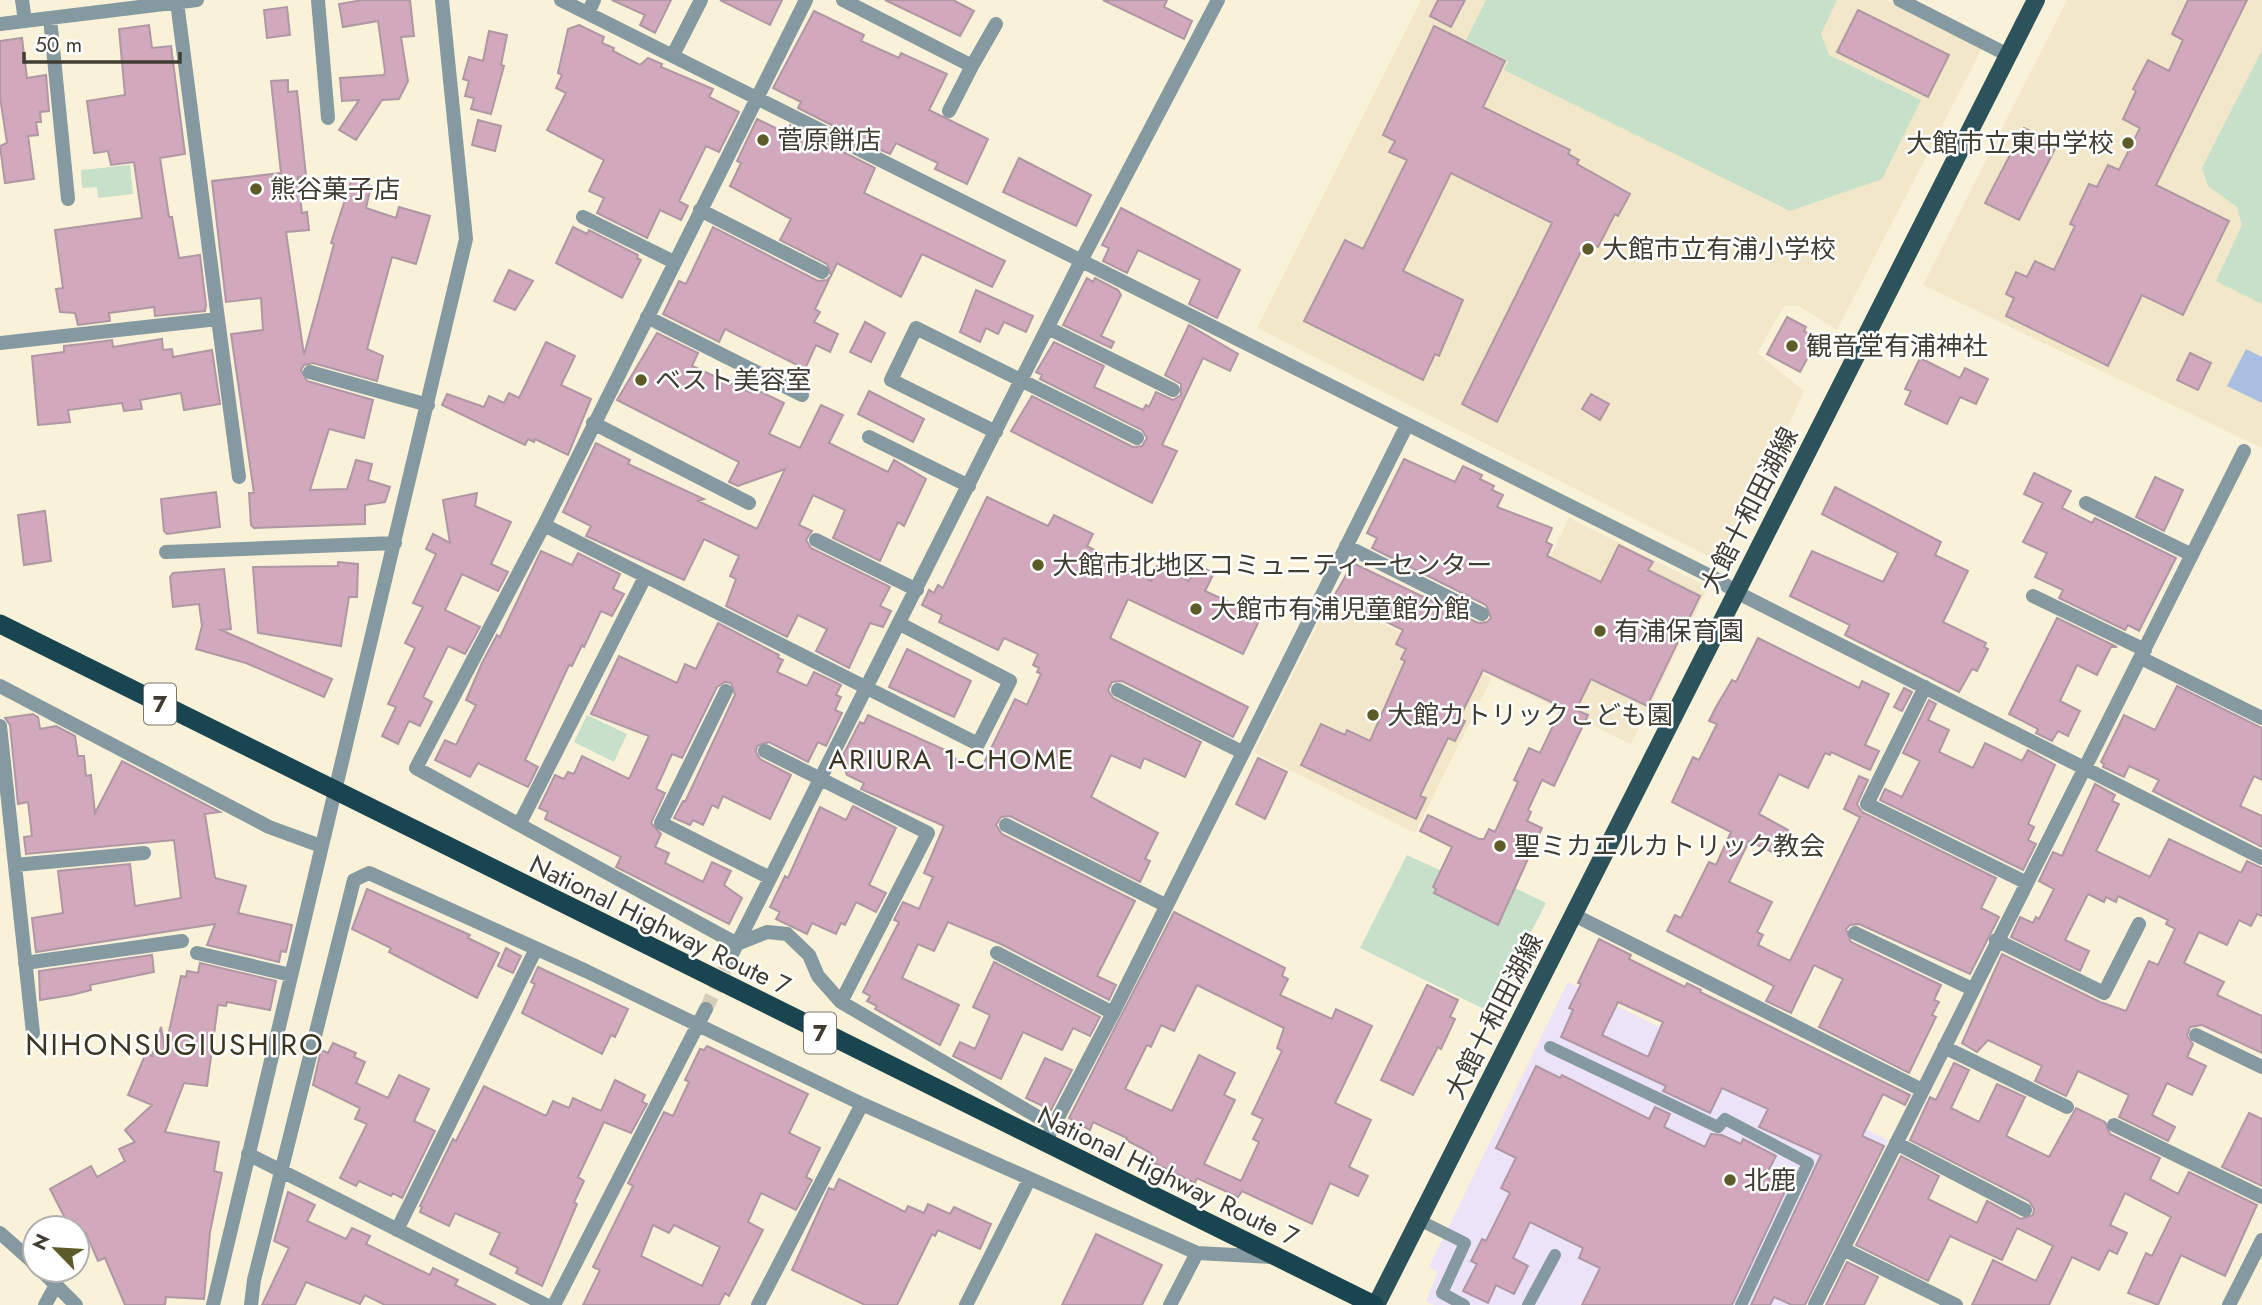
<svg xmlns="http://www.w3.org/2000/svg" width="2262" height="1305" font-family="Jost,'Noto Sans JP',sans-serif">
<rect width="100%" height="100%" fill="#faf1d9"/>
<path fill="#ede3f8" d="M1568 982 1888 1140 1802 1305H1434L1426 1301 1438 1272 1429 1267Z"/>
<path fill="#f2e7c8" d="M1421 0H1887L1982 48 1837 330 1799 306H1784L1757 353 1804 391 1724 564 1257 328Z
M2067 0H2262V448L1923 285Z
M1569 518 1708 587 1631 744 1491 676Z
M1331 598 1492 678 1415 833 1254 752Z"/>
<path fill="#c7e0c9" d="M1486 0H1837L1821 34 1829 55 1921 100 1882 179 1790 211 1504 70 1508 61 1466 40Z
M2262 50V304L2216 281 2242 225 2237 207 2208 186 2202 168Z
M130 165 133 194 98 198 97 187 82 188 81 170Z
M587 715 627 734 614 762 574 742Z
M1407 855 1442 871 1449 856 1546 903 1490 1012 1360 948Z"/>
<path fill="#a8bfe1" d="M2246 349 2262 357V403L2227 386Z"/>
<path fill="#d1a8bc" stroke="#af97a3" stroke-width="2" fill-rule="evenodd" d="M363 0H410L414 36 401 37 408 81 399 99 382 100 356 140 339 130 359 100 342 101 340 78 384 75 385 71 378 21 343 27 339 4Z
M612 0H671L655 33 640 25 645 15Z
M720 0H782L770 25Z
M885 0H953L974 11 960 36Z
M1103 0H1167L1164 7 1192 21 1184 39Z
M1438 0H1465L1451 27 1430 16Z
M2188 0H2247L2156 185 2229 221 2183 315 2142 295 2108 366 2006 316 2014 298 2006 294 2016 272 2027 277 2035 261 2054 270 2075 226 2070 224 2089 184 2097 187 2108 165 2119 170 2140 128 2123 119 2136 91 2133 89 2148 60 2169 71 2183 40 2172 34Z
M287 7 290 35 267 38 264 10Z
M1858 10 1949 55 1928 97 1837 52Z
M814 11 864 35 861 41 899 58 901 53 947 74 929 110 988 139 967 184 935 169 938 163 896 143 890 154 883 151 798 108 801 102 773 88Z
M149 25 152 48 171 46 185 154 160 158 169 217H172L179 258 200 255 206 305 205 311 155 316 154 307 109 313 110 321 78 325 75 313 60 312 56 289 63 288 55 230 142 218 134 162 111 165 108 151 94 153 87 101 125 95 119 29Z
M579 25 604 37 602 43 614 48 613 51 640 65 648 58 662 64 661 67 713 89 709 97 739 112 719 152 706 146 679 201 688 206 681 220 660 210 647 238 597 213 604 198 589 191 604 160 547 130 566 93 556 88 562 75 558 73 568 29Z
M1434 26 1505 61 1483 107 1570 150 1568 154 1579 160 1577 164 1630 194 1618 216 1615 214 1598 247 1586 241 1497 422 1462 404 1552 223 1451 173 1403 271 1463 300 1439 356 1435 354 1423 380 1304 321 1345 240 1363 249 1407 160 1389 152 1395 141 1383 135Z
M489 31 507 35 501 65 504 66 491 114 471 109 474 98 465 96 469 81 463 79 469 57 483 61Z
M22 38 27 78 46 75 49 111 40 112 41 122H36L38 135 28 136 34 179 5 183 0 146 7 143 0 97V41Z
M288 80V92L297 91 306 176 298 177 302 213 307 212 309 230 286 232 304 355 334 244 331 243 351 181 371 186 366 208 396 218 399 207 430 216 416 264 392 257 367 349 383 356 377 381 313 363 304 365 301 370 307 381 373 400 364 438 329 429 310 490 347 489 356 460 372 464 368 480 390 487 385 502 365 505V524L254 528 251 525 249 493H254L231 334 263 330 261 298 226 302 212 181 281 173 271 81Z
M757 119 786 133 790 125 875 168 864 193 1005 261 992 287 922 254 901 297 837 263 815 309 820 312 814 322 838 334 830 352 816 345 805 369 725 329 719 342 663 314 679 281 686 284 713 227 818 281 827 280 831 276 827 264 780 240 791 219 730 186 741 163 737 161Z
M478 120 501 126 495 151 472 145Z
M2024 128 2057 145 2019 220 1985 203Z
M1019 158 1091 195 1076 226 1003 192Z
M1121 208 1240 270 1217 318 1189 304 1200 280 1138 250 1127 273 1103 261 1109 248 1102 245Z
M573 227 587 234 589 230 638 255 637 258 641 260 622 298 556 263Z
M509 270 533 281 515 310 494 301Z
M1087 278 1093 282 1095 278 1118 290 1121 295 1101 336 1114 342 1111 348 1063 325Z
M976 290 1033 316 1026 332 1004 322 998 334 986 328 980 342 960 332Z
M1787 317 1806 327 1804 331 1818 339 1800 372 1767 354Z
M865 322 885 333 871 362 850 352Z
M1189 325 1238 354 1230 371 1203 358 1162 445 1177 451 1152 503 1011 431 1032 396 1133 447 1142 446 1147 438 1142 430 1040 379 1042 375 1036 372 1054 342 1104 366 1094 387 1143 410 1146 405 1149 407 1156 392 1173 400 1181 395V384L1165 375Z
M657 333 698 353 692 366 751 393 753 388 784 403 769 434 800 448 821 405 843 415 829 443 888 472 894 460 926 479 904 526 898 522 880 561 833 538 845 510 813 495 799 525 812 531 806 540 811 548 890 587 880 606 891 611 883 627 870 623 849 668 816 651 827 629 798 615 787 637 726 606 736 579 730 576 739 556 704 539 684 580 586 536 591 526 563 512 596 443 630 460 628 464 704 499 698 501 757 529 785 469 738 486 729 482 739 462 617 400Z
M162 339 163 350 172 349 173 357 212 350 220 404 184 410 181 393 140 400 142 409 124 411 122 403 68 410 70 422 38 425 32 356 64 352V346L82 344 112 340 113 347Z
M546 342 575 356 561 385 591 399 568 455 535 439 534 442 528 439 525 445 442 405 447 394 484 407 489 396 504 403 509 393 519 398Z
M2190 353 2211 363 2198 390 2177 380Z
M1920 358 1960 378 1965 368 1988 379 1976 404 1960 397 1947 424 1905 404 1911 391 1905 389Z
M869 391 924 419 913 442 858 414Z
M1591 394 1609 404 1600 420 1582 409Z
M1404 459 1455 482 1463 466 1482 475 1480 479 1494 486 1492 490 1503 495 1497 507 1552 528 1546 542 1552 545 1547 556 1601 582 1619 545 1653 562 1648 570 1700 596 1647 706 1591 679 1576 710 1588 715 1554 786 1542 780 1528 810 1531 812 1527 821 1542 828 1498 925 1434 893 1436 889 1433 887 1452 847 1420 831 1428 815 1479 839H1484L1489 829 1495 832 1518 782 1514 780 1529 748 1540 753 1562 707 1483 670 1459 719 1465 721 1455 741 1448 738 1420 796 1426 798 1416 819 1301 765 1321 724 1345 735 1347 730 1370 741 1405 661 1401 659 1406 649 1396 644 1403 630 1334 596 1353 563 1478 623 1487 622 1491 618 1486 605 1372 548 1377 538 1367 533Z
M2034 473 2071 491 2062 508 2092 523 2095 518 2176 558 2139 631 2128 625 2125 630 2059 598 2063 590 2035 577 2047 553 2023 542 2043 503 2024 494Z
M2155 477 2183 490 2164 531 2136 517Z
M1835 487 1941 542 1935 555 1968 571 1943 622 1986 643 1984 647 1988 649 1977 671 1972 669 1959 692 1845 635 1850 625 1790 596 1812 551 1883 582 1898 553 1822 514Z
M216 492 220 527 167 534 164 531 161 499Z
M477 493 475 506 511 522 491 564 508 572 498 591 462 574 445 610 480 627 465 654 448 646 423 697 432 702 420 726 409 721 398 744 382 736 396 707 388 704 415 648 405 643 423 607 413 603 436 554 426 549 433 534 450 543 443 500Z
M987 497 1048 526 1054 515 1093 534 1087 546 1151 581 1157 566 1189 581 1197 565 1214 573 1205 591 1261 617 1243 654 1128 599 1110 638 1248 707 1233 737 1122 681 1112 682 1108 690 1113 698 1201 742 1185 777 1144 758 1140 768 1111 755 1091 797 1158 833 1145 859 1150 861 1140 882 1010 816 1001 817 996 825 1002 834 1135 901 1097 976 1116 985 1109 1000 1001 944 948 922 934 951 918 944 902 978 959 1005 940 1045 875 1009 877 1006 867 1001 870 996 863 992 899 922 894 920 903 902 919 909 933 877 924 873 944 826 861 789 864 783 847 775 841 759 860 722 864 724 868 715 947 751 945 754 980 771 1015 699 1027 705 1041 674 1037 672 1039 668 1033 665 1038 654 1004 638 998 650 939 622 942 615 922 605 929 590 934 593 938 585 943 588Z
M45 511 51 561 24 565 18 515Z
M541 551 572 565 578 553 620 574 613 589 624 594 612 616 601 611 584 647 582 645 572 666 569 665 525 760 538 767 528 787 478 763 470 777 435 760 445 740 456 745 476 705 466 700 482 663 497 635 500 637Z
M338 562 358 564 357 597H349L341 646 258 633 253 567 338 566Z
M224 569 231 629 221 630 332 679 324 697 246 663 196 649 202 626 199 604 173 607 170 577 173 573Z
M2057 618 2117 647H2111L2097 675 2077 665 2060 701 2080 711 2068 736 2058 731 2052 741 2036 733 2038 729 2009 714Z
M718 623 779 655 778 658 783 660 777 672 807 686 814 672 841 685 836 695 841 697 835 710 842 713 826 746 818 742 808 762 769 742 757 746 756 752 760 759 791 775 770 819 723 796 718 808 712 805 703 825 693 820 690 825 674 818 683 801 685 802 735 695 731 683 725 682 717 687 682 758 672 754 656 789 665 793 651 823 661 834 655 847 669 853 665 863 703 882 712 862 731 871 724 885 742 898 729 924 616 867 621 857 545 819 548 812 539 808 555 775 564 779 568 772 574 774 582 756 629 779 649 736 591 714 619 656 677 683 685 664 696 669Z
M1758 638 1859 688 1862 681 1889 694 1865 745 1879 751 1870 770 1831 752 1830 755 1825 753 1808 788 1779 774 1759 814 1788 830 1776 854 1749 841 1729 882 1772 902 1757 932 1763 935 1758 945 1790 961 1860 817 1844 809 1859 776 1868 780 1857 804 1862 812 1996 878 1981 908 1999 917 1970 974 1859 924 1850 925 1846 929 1851 942 1941 985 1934 1000 1939 1002 1932 1015 1936 1017 1909 1073 1819 1027 1843 979 1814 965 1791 1013 1766 1001 1774 986 1667 931 1675 915 1681 918 1709 862 1716 865 1731 832 1672 802 1693 757 1699 760 1717 724 1709 721 1716 707 1732 680 1736 682Z
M907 649 971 681 954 717 889 687Z
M2177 686 2262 728V780L2254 776 2240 806 2262 816V847L2153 791 2159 780 2129 766 2124 777 2103 767 2104 764 2101 762 2124 715 2155 730Z
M1904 688 1912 692 1902 711 1894 707Z
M1929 700 1936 704 1928 720 1949 730 1939 752 1973 768 1985 743 2022 761 2028 750 2055 765 2028 824 2034 827 2028 840 2036 844 2023 870 1880 800 1885 789 1902 797 1920 761 1903 753Z
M33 714 38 717 40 729 56 726 75 736 78 756H84L86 776 91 775 95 813 122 761 220 812 205 814 215 878 246 886 238 913 292 925 286 952 281 951 279 962 207 945 215 924 36 952 32 918 63 913 58 871 130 864 135 906 181 898 174 840 26 854 24 837 32 836 28 802 18 804 10 725 5 718Z
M1258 758 1287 772 1265 819 1236 804Z
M2095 784 2115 795 2112 801 2119 804 2096 851 2150 877 2169 839 2241 873 2247 861 2262 868V916L2257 914 2251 926 2239 920 2227 945 2199 932 2184 963 2224 982 2217 995 2262 1016V1053L2202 1025 2190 1027 2187 1036 2193 1044 2187 1057 2206 1066 2192 1095 2167 1083 2152 1115 2175 1127 2168 1141 2119 1117 2129 1095 2078 1071 2066 1096 2035 1081 2042 1066 1988 1040 1977 1052 1962 1043 2002 954 2100 1002 2126 1011 2149 961 2158 965 2175 929 2166 924 2168 920 2118 896 2116 902 2106 897 2104 902 2088 894 2065 940 2089 951 2080 971 2011 937 2020 917 2033 923 2036 917 2039 919 2054 889 2039 881 2053 852 2062 856Z
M853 806 896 828 869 885 886 893 876 912 856 902 845 925 841 923 836 934 812 923 807 934 776 919 780 912 770 907 785 876 788 878 820 807 846 820Z
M367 889 470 935 468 938 499 953 477 998 389 952 391 948 352 929Z
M1174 912 1285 968 1282 976 1288 979 1280 995 1332 1019 1336 1009 1372 1026 1335 1103 1371 1120 1349 1167 1368 1176 1358 1196 1330 1183 1312 1224 1242 1191 1238 1197 1197 1178 1195 1183 1148 1160 1151 1153 1126 1140 1127 1138 1093 1122 1090 1130 1069 1118ZM1197 985 1284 1028 1277 1048 1282 1051 1252 1114 1263 1119 1253 1139 1259 1142 1241 1181 1204 1164 1235 1100 1224 1095 1235 1073 1199 1055 1172 1111 1125 1089 1147 1045 1151 1047 1161 1025 1174 1031Z
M1599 939 1631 955 1629 959 1685 987 1687 983 1701 990 1700 992 1910 1095 1905 1105 1883 1094 1862 1136 1884 1146 1805 1305H1792L1774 1297 1770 1305H1751L1821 1155 1759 1127 1768 1109 1722 1088 1710 1113 1663 1091 1666 1086 1561 1037 1573 1010 1569 1008 1581 984 1578 983ZM1618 1002 1663 1022 1648 1057 1602 1035Z
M506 948 521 956 513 973 498 966Z
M152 955 154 972 90 985 91 990 71 995 40 1000 39 971Z
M994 962 1100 1017 1090 1036 1073 1028 1062 1050 1023 1032 1001 1079 953 1056 960 1042 975 1049 990 1015 973 1007Z
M200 963 276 981 270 1010 227 1002 226 1006 218 1005 207 1086 184 1083 165 1132 219 1142 214 1171 222 1173 210 1232 204 1299 166 1297 165 1305H125L105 1258 98 1261 86 1233 78 1237 77 1228H73L69 1219 66 1220 50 1189 91 1166 97 1177 125 1161 119 1149 135 1142 125 1130 152 1105 128 1095 146 1053 152 1056 161 1027 165 1050 181 976 186 977 187 971 198 973Z
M538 967 628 1009 615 1037 611 1035 602 1054 522 1013 535 984 531 982Z
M1427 985 1458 1000 1450 1017 1455 1019 1441 1049 1438 1047 1413 1095 1381 1080Z
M333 1043 356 1053 354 1057 365 1062 356 1083 388 1098 399 1075 429 1089 414 1121 435 1131 402 1198 393 1193 391 1196 359 1181 356 1186 340 1178 367 1124 355 1119 360 1108 313 1085 321 1050 328 1053Z
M707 1046 808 1094 789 1133 820 1148 806 1177 812 1180 796 1210 761 1193 748 1222 763 1230 729 1296 725 1293 719 1305H583L600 1270 593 1267 633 1186 628 1183 664 1112 673 1116 689 1082 685 1080 700 1049 704 1050ZM653 1225 669 1233 674 1225 720 1247 702 1286 641 1256Z
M1045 1058 1072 1070 1051 1110 1026 1098Z
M1954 1063 1969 1070 1951 1108 1979 1122 1997 1084 2025 1097 2006 1136 2049 1157 2076 1108 2105 1122 2110 1134 2160 1158 2150 1179 2178 1194 2189 1172 2257 1205 2225 1276 2181 1255 2158 1305 2128 1293 2146 1253 2152 1256 2171 1217 2125 1193 2110 1225 2127 1233 2117 1254 2109 1250 2099 1270 2072 1257 2049 1305H1972L1993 1260 2036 1281 2053 1246 2017 1228 2002 1260 1950 1236 1928 1281 1856 1245 1901 1156 1939 1176 1928 1199 1977 1223 1987 1201 2021 1219 2033 1215 2034 1209 2029 1201 1910 1140 1930 1097 1936 1100Z
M1536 1066 1560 1078 1562 1075 1649 1119 1655 1107 1670 1114 1664 1127 1705 1147 1711 1134 1722 1135 1741 1144 1743 1139 1776 1156 1765 1177 1787 1187 1732 1305H1582L1600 1268 1579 1258 1583 1248 1530 1222 1513 1258 1528 1266 1514 1294 1496 1285 1488 1303 1463 1291 1477 1264 1471 1261 1482 1239 1486 1241 1510 1193 1501 1188 1516 1158 1496 1148Z
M615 1080 645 1095 642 1102 647 1104 631 1133 604 1122 578 1177 584 1181 574 1202 577 1204 542 1286 516 1273 518 1268 490 1254 500 1233 455 1213 449 1226 420 1212 422 1207 420 1206 453 1139 456 1141 484 1086 546 1116 553 1101 569 1108 573 1098 601 1111Z
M2249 1113 2262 1119V1186L2222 1167Z
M839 1179 905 1212 908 1206 924 1213 928 1204 950 1214 954 1207 991 1224 980 1249 938 1230 935 1236 932 1234 897 1305H865L792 1270 829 1188 834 1190Z
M288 1192 315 1205 307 1221 346 1239 352 1228 370 1236 366 1244 430 1275 433 1268 458 1280 455 1285 496 1305H385L365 1295 360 1304 306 1282 295 1305H262L289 1248 274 1241Z
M1096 1234 1162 1265 1142 1305H1062Z
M1847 1262 1878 1277 1864 1305H1826Z"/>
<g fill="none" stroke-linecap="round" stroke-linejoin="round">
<path stroke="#d5cdb8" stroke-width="14" stroke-dasharray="14 7" stroke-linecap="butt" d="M706 1009 729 960"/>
<path stroke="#8599a0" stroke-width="12" d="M1550 1047 1718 1127 1725 1119 1808 1163 1741 1305
M1419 1220 1465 1243 1442 1293 1464 1305
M1528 1305 1555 1255"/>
<path stroke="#8599a0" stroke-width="14" d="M22 0 25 21
M318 0 328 118
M561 0 1720 581 1736 592 2262 858
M843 0 972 66 996 24
M1900 0 2008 55
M588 13 594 0
M50 18 68 199
M0 24 197 0
M673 55 701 0
M949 111 972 66
M700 210 822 272
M583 217 674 262
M647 317 802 395
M218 319 239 477
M1048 328 1173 390
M0 343 218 319 177 2
M310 372 428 405
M593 423 749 503
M996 432 891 380 916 328 1137 438
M869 437 969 486
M2086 503 2192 555
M544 525 978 744 1010 681 900 624
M816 540 917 590
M1346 546 1482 614
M166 552 395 543
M2033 596 2145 650
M2141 658 2262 718
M0 686 269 827 321 846
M1925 687 1867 804 2025 882
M1118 690 1242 752
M726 691 661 823 770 878
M0 726 33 1033
M765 751 928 833 841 1002
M520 823 645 577
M1006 825 1165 905
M15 865 144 853
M1574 915 1922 1090
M1855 933 1972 989
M1996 940 2104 993 2139 924
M737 944 416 768 544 525 806 0
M737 944 767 932 787 934 809 955 818 976 841 1002 1055 1127
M197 953 291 975
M997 953 1113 1013
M729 960 1081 261 1218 0
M25 963 182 941
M2196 1035 2262 1067
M1944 1047 2067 1107
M2114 1125 2262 1197
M1896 1143 2025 1210
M1044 1144 1113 1013 1407 425
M248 1154 546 1305
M397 1230 536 949
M0 1233 35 1264
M1843 1249 1956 1305
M41 1270 76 1305
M45 1305 56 1285
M213 1305 466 239 442 0
M251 1305 254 1280 354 880 369 873 586 971 862 1104 1197 1253 1272 1257
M554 1305 706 1009
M758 1305 862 1104
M966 1305 1029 1180
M1170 1305 1197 1253
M1815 1305 2244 451"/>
<path stroke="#8599a0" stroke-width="14" d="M2229 1305 2262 1240"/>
<path stroke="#2c525c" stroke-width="18" d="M1376 1305 2036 0"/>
<path stroke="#184550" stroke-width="19" d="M0 624 1374 1305"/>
</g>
<g fill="#5d5b28" stroke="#fff" stroke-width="2.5">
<circle cx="763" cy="140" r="7"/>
<circle cx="2128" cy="143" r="7"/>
<circle cx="256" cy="189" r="7"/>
<circle cx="1588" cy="249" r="7"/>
<circle cx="1792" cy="346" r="7"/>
<circle cx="641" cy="380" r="7"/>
<circle cx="1038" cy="565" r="7"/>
<circle cx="1196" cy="609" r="7"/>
<circle cx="1600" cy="631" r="7"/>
<circle cx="1373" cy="715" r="7"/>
<circle cx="1500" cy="846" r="7"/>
<circle cx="1730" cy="1180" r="7"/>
</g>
<g text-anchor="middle" stroke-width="5" stroke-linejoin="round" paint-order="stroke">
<g fill="#fff" stroke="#797770" stroke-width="2">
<rect x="144" y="683.5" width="32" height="41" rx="5"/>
<rect x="804" y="1012.5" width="32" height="41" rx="5"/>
</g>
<g font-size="24" font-weight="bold" fill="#403d33">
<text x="160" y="712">7</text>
<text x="820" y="1041">7</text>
</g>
<g font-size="26" fill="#403d33" stroke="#fff" text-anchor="start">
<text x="777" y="149">菅原餅店</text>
<text x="2114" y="152" text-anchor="end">大館市立東中学校</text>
<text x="270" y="198">熊谷菓子店</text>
<text x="1602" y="258">大館市立有浦小学校</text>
<text x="1806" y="355">観音堂有浦神社</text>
<text x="655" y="389">ベスト美容室</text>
<text x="1052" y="574">大館市北地区コミュニティーセンター</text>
<text x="1210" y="618">大館市有浦児童館分館</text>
<text x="1614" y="640">有浦保育園</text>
<text x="1387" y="724">大館カトリックこども園</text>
<text x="1514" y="855">聖ミカエルカトリック教会</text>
<text x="1744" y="1189">北鹿</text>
</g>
<g font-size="26" fill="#403d33" stroke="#fff">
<text transform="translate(1749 510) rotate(-63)" y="9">大館十和田湖線</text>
<text transform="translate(660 925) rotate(26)" y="9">National Highway Route 7</text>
<text transform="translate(1494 1016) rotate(-63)" y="9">大館十和田湖線</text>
<text transform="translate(1168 1176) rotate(26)" y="9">National Highway Route 7</text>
</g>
<g font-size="28" letter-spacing="2" fill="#3c3522" stroke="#fff">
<text x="952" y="769">ARIURA 1-CHOME</text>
</g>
<g font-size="30" letter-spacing="2" fill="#3c3522" stroke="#fff">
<text x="175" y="1055">NIHONSUGIUSHIRO</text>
</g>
</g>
<g transform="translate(56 1249) rotate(295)"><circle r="33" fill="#ffffff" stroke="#b3b1ad" stroke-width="2"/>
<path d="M0-5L12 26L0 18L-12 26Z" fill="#5d5b28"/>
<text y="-10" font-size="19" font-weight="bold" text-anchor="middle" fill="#403d33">N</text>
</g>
<path d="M24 52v10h156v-10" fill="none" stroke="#403d33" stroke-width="3.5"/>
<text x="35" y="52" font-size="21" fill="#403d33" stroke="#ffffff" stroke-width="5" paint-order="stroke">50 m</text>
</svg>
